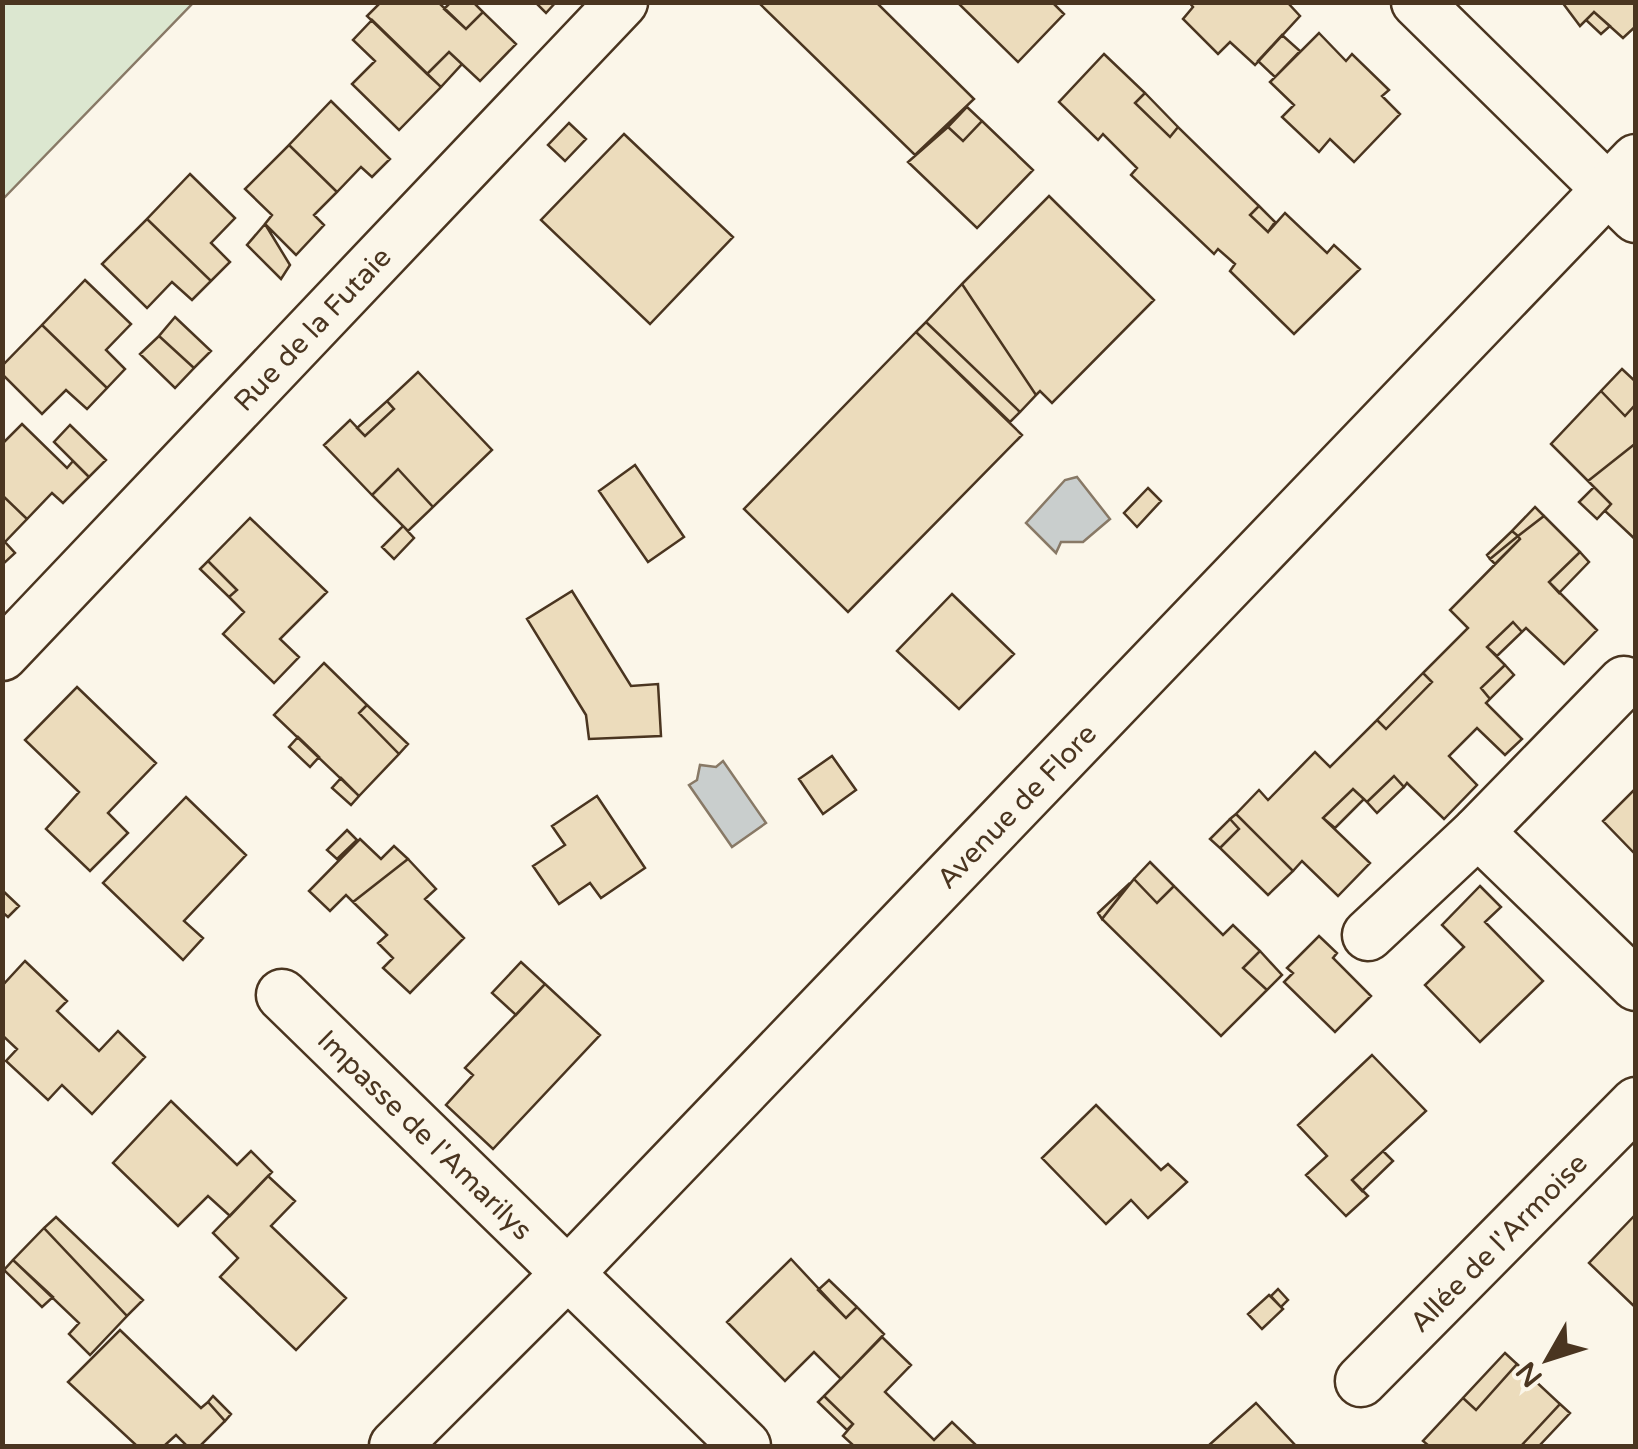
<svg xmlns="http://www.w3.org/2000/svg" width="1638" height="1449" font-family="'Varela Round',sans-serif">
<rect width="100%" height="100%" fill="#fbf6e9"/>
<path fill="#dce7d0" stroke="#887966" stroke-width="2.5" d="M3 2 193 3 3 199 2 3Z"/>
<path fill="#c9cecd" stroke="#887966" stroke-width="2.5" d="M1077 477 1110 519 1083 542H1061L1056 553 1026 523 1065 480Z
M723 761 766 823 732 847 689 785 697 780 700 765 716 767Z"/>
<path fill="#ecdcbc" stroke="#4a3520" stroke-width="2.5" d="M381 2H438L466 29 483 12 516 44 480 81 449 52 427 74 367 16Z
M451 2H473L483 12 466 29 444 9Z
M535 2H556L546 13Z
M758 2H876L974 99 915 155Z
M957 2H1052L1064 14 1018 62Z
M1189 2H1287L1300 16 1255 65 1230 42 1218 54 1183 19 1193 7Z
M1562 2H1636V26L1623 38 1594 12 1580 26Z
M1594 12 1610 26 1601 34 1586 20Z
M372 20 441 87 399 130 352 84 375 61 353 40Z
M1319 33 1346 61 1352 54 1389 90 1382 96 1400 114 1354 162 1330 139 1319 152 1282 117 1294 105 1270 82Z
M1282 35 1300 51 1275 77 1258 61Z
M449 52 462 64 441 87 427 74Z
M1104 54 1145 93 1135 103 1170 137 1178 127 1259 206 1250 215 1268 232 1285 213 1327 253 1334 245 1360 269 1294 334 1230 271 1235 264 1218 249 1214 254 1131 175 1137 168 1103 134 1098 140 1059 102Z
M1145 93 1178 127 1170 137 1135 103Z
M331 101 390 159 372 177 361 167 337 192 289 145Z
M967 107 982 121 963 141 948 127Z
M982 121 1033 170 977 228 908 162 948 127 963 141Z
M569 123 586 139 565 161 548 145Z
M624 134 733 237 650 324 541 220Z
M289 145 337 192 314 215 324 225 296 255 265 224 272 215 245 189Z
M190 174 235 218 211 243 230 262 211 281 147 219Z
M1049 196 1154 300 1052 403 1040 391 1036 395 962 284Z
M1259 206 1275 222 1268 232 1250 215Z
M147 219 211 281 192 300 172 282 147 308 102 264Z
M265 224 290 265 281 279 247 245Z
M85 280 131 324 106 350 125 369 107 388 42 325Z
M962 284 1036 395 1020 412 926 322Z
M175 317 211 351 194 368 159 336Z
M926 322 1020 412 1010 422 916 332Z
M42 325 107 388 87 409 66 390 42 414 2 374V366Z
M916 332 1022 435 848 612 744 509Z
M159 336 194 368 175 388 140 354Z
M1622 369 1636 382V404L1625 416 1601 391Z
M418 372 492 450 433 507 398 469 372 495 324 445 350 420 365 436 394 409 387 401Z
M1601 391 1625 416 1636 404V443L1588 481 1551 444Z
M387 401 394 409 365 436 357 428Z
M22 424 67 468 73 461 89 477 63 503 52 493 27 519 2 495V444Z
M70 425 106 460 89 477 54 442Z
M1636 443V540L1605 511 1611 504 1588 481Z
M635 465 684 537 648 562 599 491Z
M398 469 433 507 408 531 372 495Z
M1594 487 1611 504 1597 519 1579 502Z
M1148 488 1161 501 1137 527 1124 513Z
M2 495 27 519 5 542 15 553 2 565Z
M1535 507 1544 516 1518 536 1512 531Z
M1544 516 1580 552 1549 582 1597 630 1564 664 1526 628 1522 632 1513 622 1487 647 1505 665 1481 688 1490 699 1486 703 1522 739 1505 755 1477 728 1449 756 1477 785 1444 819 1407 783 1404 787 1394 776 1367 802 1353 789 1323 818 1370 863 1338 896 1302 861 1293 871 1236 814 1259 790 1268 800 1315 752 1330 767 1377 720 1386 729 1432 682 1423 673 1468 628 1450 610 1520 539 1518 536Z
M250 518 327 592 280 639 299 657 274 683 223 634 244 612 229 597 237 590 208 561Z
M403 526 414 538 394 559 382 547Z
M1512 531 1518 536 1490 559 1487 555Z
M1518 536 1520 539 1495 564 1490 559Z
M1580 552 1589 562 1559 593 1549 582Z
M208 561 237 590 229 597 200 569Z
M572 591 631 686 658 684 661 736 589 739 586 715 527 619Z
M952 594 1014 654 959 709 897 651Z
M1513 622 1522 632 1497 656 1487 647Z
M324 663 367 705 359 713 399 754 359 796 274 715Z
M1505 665 1514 675 1490 699 1481 688Z
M1423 673 1432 682 1386 729 1377 720Z
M77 687 156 763 108 813 128 833 90 871 46 829 79 792 25 740Z
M367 705 408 744 399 754 359 713Z
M298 737 319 757 310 767 289 747Z
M832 756 856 790 823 814 799 779Z
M1394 776 1404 787 1377 813 1367 802Z
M341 778 359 796 351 805 332 788Z
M1636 788V855L1603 821Z
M1353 789 1364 799 1335 828 1323 818Z
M597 796 645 868 601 898 590 883 559 904 533 866 565 845 552 826Z
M186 797 246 855 184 921 203 938 183 960 103 883Z
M1236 814 1293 871 1268 895 1220 848 1239 829 1230 819Z
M1230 819 1239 829 1220 848 1210 839Z
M347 830 357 840 337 859 327 850Z
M360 839 381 859 394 846 408 859 353 902 346 895 330 911 309 891Z
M408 859 436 889 425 899 464 938 410 993 383 968 393 958 378 943 387 935 353 902Z
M1150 862 1174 886 1157 903 1134 879Z
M1134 879 1157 903 1174 886 1223 935 1233 925 1260 951 1243 968 1267 990 1221 1036 1102 919Z
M1130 883 1102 919 1098 913Z
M1480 886 1501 907 1485 922 1543 981 1480 1042 1425 985 1464 947 1442 925Z
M2 890 19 906 8 917 2 912Z
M1319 936 1337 953 1333 958 1371 996 1335 1032 1284 982 1293 973 1287 968Z
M1260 951 1282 975 1267 990 1243 968Z
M25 961 67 1001 57 1011 99 1051 118 1031 145 1057 92 1114 62 1085 48 1100 6 1061 17 1049 2 1035V986Z
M521 962 545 984 516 1015 492 993Z
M545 984 600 1035 493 1149 446 1105 473 1075 465 1068Z
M1372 1055 1426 1111 1352 1180 1368 1196 1346 1216 1306 1175 1327 1156 1298 1125Z
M171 1101 237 1165 251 1151 272 1172 230 1216 208 1196 178 1226 113 1163Z
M1096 1105 1161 1170 1168 1164 1187 1182 1148 1218 1131 1200 1106 1224 1042 1158Z
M1383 1151 1393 1161 1362 1191 1352 1180Z
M268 1176 295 1201 271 1226 346 1298 296 1350 220 1277 238 1258 213 1233Z
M1636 1214V1308L1589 1263Z
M56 1217 143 1300 127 1316 44 1228Z
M44 1228 127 1316 90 1355 69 1334 79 1323 13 1260Z
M791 1259 846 1318 857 1307 884 1334 841 1379 814 1352 785 1381 727 1322Z
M13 1260 53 1297 42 1307 4 1270Z
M829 1280 857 1307 846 1318 818 1290Z
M1278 1289 1288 1300 1281 1307 1271 1296Z
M1269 1295 1283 1309 1262 1329 1248 1314Z
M120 1330 201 1408 208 1402 225 1421 200 1446H187L176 1435 164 1446H137L68 1382Z
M882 1337 911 1365 885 1392 934 1440 952 1422 977 1446H854L843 1436 853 1424 824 1396Z
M1505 1353 1517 1364 1476 1410 1463 1398Z
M1517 1364 1560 1404 1521 1446H1429L1423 1441 1463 1398 1476 1410Z
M213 1396 231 1414 225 1421 208 1402Z
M824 1396 853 1424 847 1430 818 1402Z
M1256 1403 1296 1446H1208Z
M1560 1404 1570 1413 1539 1446H1521Z"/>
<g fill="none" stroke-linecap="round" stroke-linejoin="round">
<defs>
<g id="minor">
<path d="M1417 2 1636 217"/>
<path id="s1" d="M2 655 622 2"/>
<path d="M1478 832 1636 985"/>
<path d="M1368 935 1478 832 1624 682"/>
<path id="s2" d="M282 995 745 1446"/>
<path id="s3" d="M1361 1381 1636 1103"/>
<path id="s4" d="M395 1446 569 1272 1636 160"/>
</g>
</defs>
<use href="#minor" stroke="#4a3520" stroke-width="55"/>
<use href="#minor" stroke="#fbf6e9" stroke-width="50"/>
</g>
<g text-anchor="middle" stroke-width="8" stroke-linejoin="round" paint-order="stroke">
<g font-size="28" fill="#4a3520" stroke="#fbf6e9">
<text dy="10" stroke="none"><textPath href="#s1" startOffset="450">Rue de la Futaie</textPath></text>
<text dy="10" stroke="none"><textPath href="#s4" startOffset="892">Avenue de Flore</textPath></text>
<text dy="10" stroke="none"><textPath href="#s2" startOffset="200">Impasse de l'Amarilys</textPath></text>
<text dy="10" stroke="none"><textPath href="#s3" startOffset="195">Allée de l'Armoise</textPath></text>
</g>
</g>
<rect width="1638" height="1449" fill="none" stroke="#4a3520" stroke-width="10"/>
<g transform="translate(1548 1359) rotate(231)" stroke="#fbf6e9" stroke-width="8" paint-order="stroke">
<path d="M0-8L18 38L0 25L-18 38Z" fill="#4a3520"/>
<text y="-15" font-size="28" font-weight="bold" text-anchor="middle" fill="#4a3520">N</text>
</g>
</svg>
